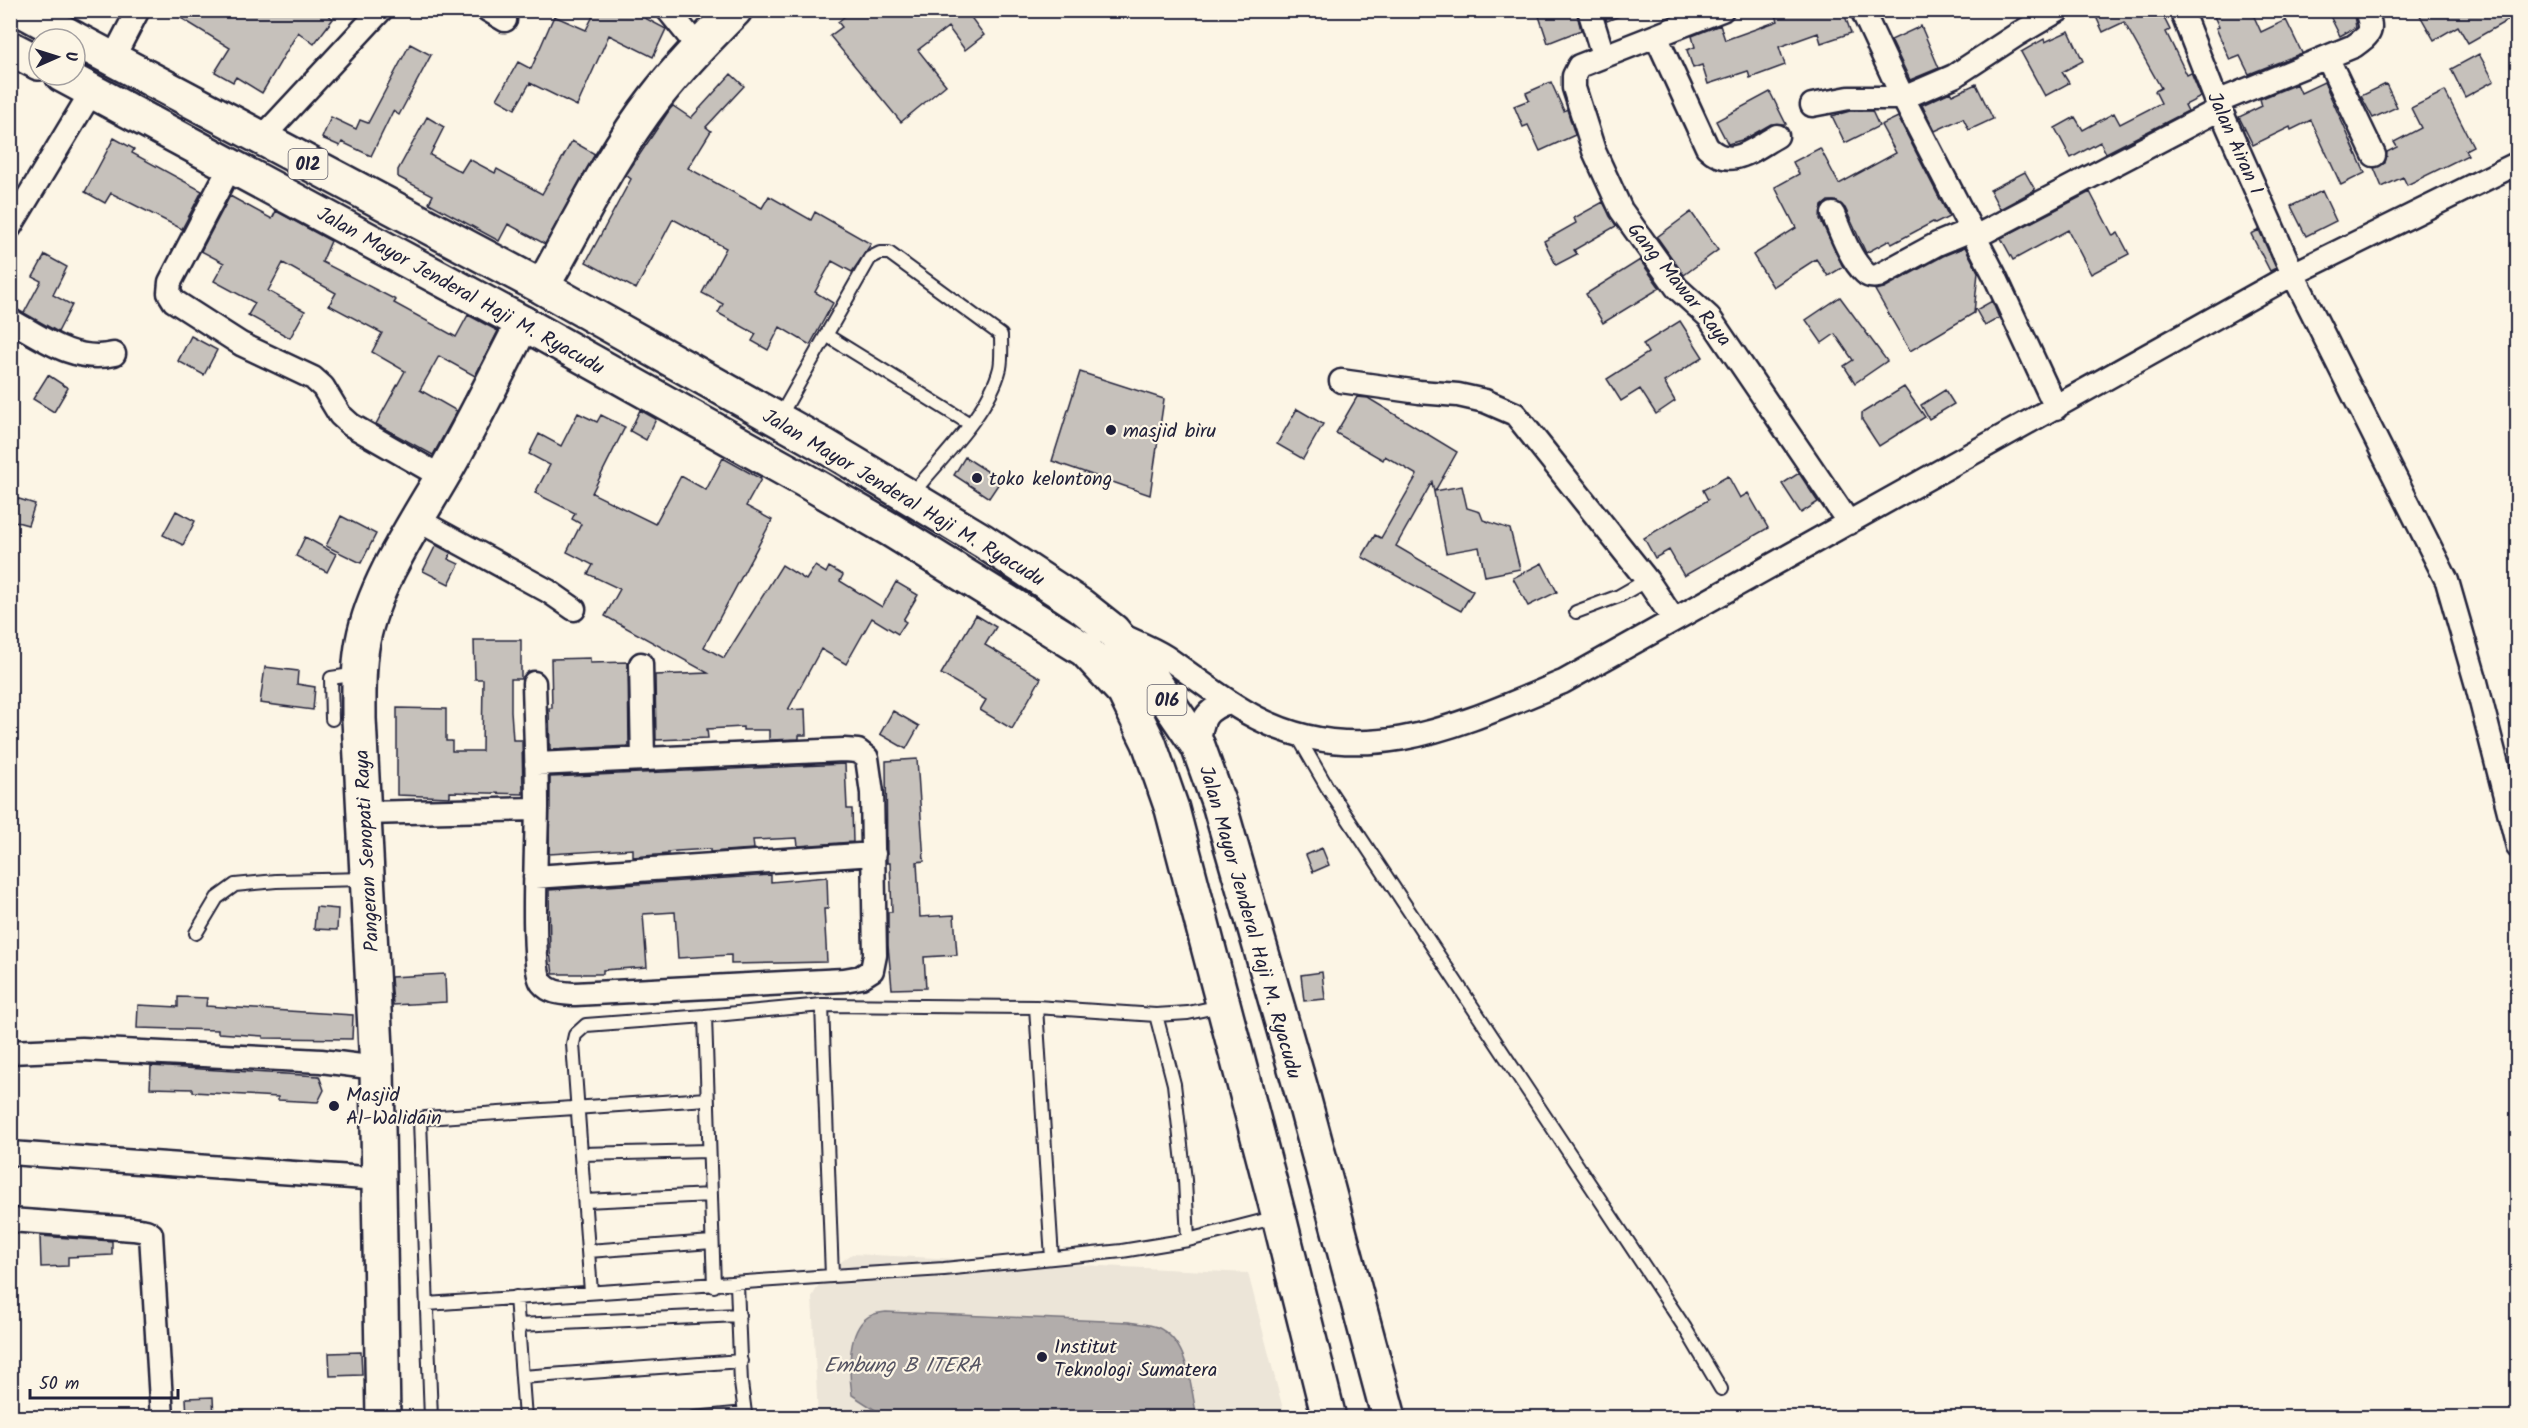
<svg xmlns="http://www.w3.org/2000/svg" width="2528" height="1428" font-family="Kalam,sans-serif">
<rect width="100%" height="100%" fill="#fcf5e5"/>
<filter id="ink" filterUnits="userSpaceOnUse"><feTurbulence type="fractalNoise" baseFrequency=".0167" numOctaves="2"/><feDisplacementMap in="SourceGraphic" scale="12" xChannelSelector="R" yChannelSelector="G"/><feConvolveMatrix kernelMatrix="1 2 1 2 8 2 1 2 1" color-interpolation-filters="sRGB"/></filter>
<g filter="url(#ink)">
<path fill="#ece5d8" d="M852 1254 1248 1273 1285 1417H818L812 1297 825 1273Z"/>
<path fill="#b2adab" stroke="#78757e" stroke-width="1.5" d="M886 1312 1129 1322C1138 1324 1149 1324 1157 1327 1190 1342 1190 1387 1197 1417H886L852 1395C849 1374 847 1337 864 1320 870 1314 878 1313 886 1312Z"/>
<path fill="#c6c1bb" stroke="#22223b" stroke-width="1.5" d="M168 10H323L333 19 314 44 298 32 262 93 236 77 233 82 215 72 230 48Z
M596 10H630L666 29 653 57 609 35 577 106 530 83 515 109 497 99 518 62 531 69 554 16 586 30Z
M852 10H970L967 12 984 35 965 50 948 27 918 50 946 85 901 122 830 36 842 27 838 22Z
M1537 10H1576L1581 30 1548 43Z
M1603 10H1630V12L1607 21Z
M1774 10H1843L1851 33 1821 43 1818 33 1779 47 1785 65 1750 78 1748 71 1708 84 1702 65 1693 68 1687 50 1695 47 1692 36 1720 25 1725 40 1778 21Z
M2093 10H2160L2170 30 2166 32 2187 75 2191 73 2201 97 2185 105 2188 111 2106 153 2100 142 2071 158 2055 128 2075 117 2083 130 2114 113 2120 124 2161 103 2155 91 2161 88 2124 22 2103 32Z
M2211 10H2251L2261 32 2286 20 2302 53 2249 74 2240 56 2230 60 2216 28 2219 27Z
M2327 10H2353L2356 27 2340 36Z
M2417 10H2517V15L2468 43 2458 26 2434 40Z
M1921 26 1939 68 1910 80 1891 40Z
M2069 31 2083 61 2062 72 2069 83 2045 96 2021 52 2044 39 2045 42Z
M410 44 431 55 399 115 393 111 371 156 342 142 340 146 322 138 331 117 356 129 360 120 368 123Z
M2479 54 2494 81 2465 97 2451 69Z
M731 74 744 86 706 127 711 131 688 168 762 208 769 196 811 220 815 212 871 244 852 272 832 261 815 292 833 303 810 345 780 327 768 350 752 341 756 334 718 313 723 304 702 293 726 248 673 219 636 289 586 262 631 179 626 175 670 109 673 106 691 118Z
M1551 82 1564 111 1567 109 1575 135 1540 151 1528 125 1523 127 1514 106 1529 100 1526 93Z
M2324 82 2365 173 2341 185 2311 120 2291 130 2290 127 2253 145 2239 117 2262 106 2260 99 2297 84 2301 93Z
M1976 84 1993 119 1969 130 1963 118 1935 131 1922 105 1950 92 1952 95Z
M2386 84 2397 107 2373 118 2361 96Z
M2445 91 2473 146 2465 150 2468 155 2407 185 2403 177 2382 187 2374 168 2385 163 2387 152 2397 147 2394 142 2421 128 2411 108Z
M1770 92 1786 124H1771L1745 139 1728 144 1716 121Z
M1850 111H1872L1879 126 1845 143 1832 116Z
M427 117 444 127 430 155 461 172 469 159 495 173 497 169 542 194 572 141 595 154 545 244 508 224 499 241 429 203 433 195 398 177V170Z
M1898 117 1949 217 1935 224 1933 222 1892 244 1890 240 1866 253 1845 208 1835 201H1828L1822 206 1820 219 1843 267 1828 276 1816 259 1773 287 1753 255 1796 228 1775 187 1799 174 1793 162 1820 148 1839 184 1896 153 1881 125Z
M114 138 134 149 132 153 202 191 182 229 111 193 105 203 85 192Z
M2025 172 2035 190 2000 209 1990 190Z
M2322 191 2336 221 2306 236 2291 206Z
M2090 192 2113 236 2118 233 2129 254 2091 274 2068 230 2013 260 2001 238Z
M230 196 272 219 276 211 331 241 322 262 396 300 394 303 456 337 468 315 498 331 475 376 439 356 420 390 457 411 433 455 376 424 405 371 372 352 382 333 329 305 336 293 283 263 268 291 305 311 290 338 248 315 255 303 214 281 224 263 201 251Z
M1603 202 1616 226 1574 250 1577 254 1556 265 1544 241 1576 223 1574 218Z
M1691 212 1718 250 1684 275 1657 237Z
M2259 230 2276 268 2270 271 2251 234Z
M1965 247 1978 272 1974 313 1910 351 1875 290 1884 288 1943 256Z
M45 255 67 267 53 295 72 305 58 332 24 313 41 281 33 277Z
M1640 260 1660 288 1603 323 1586 294Z
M1840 297 1887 361 1855 383 1844 366 1853 360 1835 334 1822 343 1806 320Z
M1992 301 1999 318 1985 326 1976 310Z
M1680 321 1703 357 1664 382 1675 401 1656 414 1640 389 1621 401 1607 379 1648 353 1643 344Z
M191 336 217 350 204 375 178 361Z
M1080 372 1164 399 1150 495 1052 461Z
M48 375 68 388 54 412 33 399Z
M1904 387 1925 417 1879 446 1862 420V413Z
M1945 390 1954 404 1929 419 1921 405Z
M1357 397 1368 398 1457 452 1435 491 1462 486 1467 508 1480 512 1483 520 1510 529 1520 569 1485 576 1479 547 1446 553 1432 482 1396 546 1473 591 1461 611 1362 557 1375 535 1381 538 1417 475 1385 456 1383 460 1336 433Z
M1297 409 1323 424 1303 459 1277 444Z
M640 410 656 419 646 440 630 431Z
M578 413 597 422 601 415 625 427 592 493 655 524 681 476 706 490 723 458 761 479 746 506 772 520 704 647 724 658 782 565 806 580 815 566 826 573 829 567 843 575 840 581 882 607 896 582 918 595 903 620 906 622 898 634 872 618 846 664 821 649 788 710 805 709 806 735H799V739L769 740V730H743V727L707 729 708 738 656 740 655 675 708 673 605 616 620 589 588 574 593 565 567 552 581 524 572 519 575 513 535 493 550 465 529 454 539 434 561 446Z
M965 457 1001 480 989 498 954 475Z
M1799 473 1818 502 1801 513 1782 484Z
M1728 476 1740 498 1748 493 1768 528 1684 576 1669 550 1655 558 1644 538 1708 500 1703 490Z
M16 498 35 504 28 525 10 520Z
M176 511 195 521 183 545 163 535Z
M341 516 376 534 361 563 326 546Z
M305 537 336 554 327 572 296 556Z
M436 545 451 553 448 559 459 564 449 584 423 571Z
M1542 563 1557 592 1528 606 1513 578Z
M976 615 996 627 985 645 1041 678 1012 729 980 710 986 700 941 674Z
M474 640H521V679H511V711L513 740H522L523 794 450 792V797L397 795V708L446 709V741H452V751H482L483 679H475Z
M590 658V663L628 662 629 746 550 750 549 708H552L551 659Z
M265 667 298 671 297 684 315 687 313 710 260 703Z
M893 711 919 726 906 749 880 734Z
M917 759 924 861 917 862 920 917 954 915 957 955 924 957 926 988 892 989 888 945V912H892L890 863H887L886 761Z
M845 764 847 809H852L853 842 798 846 797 838 753 840 754 849 710 852V849L677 851 668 852V854L633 857V849L549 854 550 777Z
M1322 848 1329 865 1313 872 1306 855Z
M771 875V882L827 877 828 909H824L827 962 731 964V955L678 958 675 912 643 914 647 967 603 970V974H553L550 952 549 890Z
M316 907 338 909 337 930 314 929Z
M1322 972 1325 999 1304 1001 1301 975Z
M445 974 446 1002 393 1005 391 977Z
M178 997 207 998 206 1006 353 1015 352 1039 263 1038V1036L218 1033V1030L137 1028 138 1005 178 1007Z
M151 1066 319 1076 324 1090 318 1102 278 1100V1097L193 1092V1089L150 1088Z
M40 1236 112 1241V1255L68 1257V1266L41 1267Z
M361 1352 362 1375 330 1376 329 1353Z
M213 1397 214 1418H187L186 1398Z"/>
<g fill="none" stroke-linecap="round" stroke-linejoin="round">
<defs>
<path id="lane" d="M826 335 970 424
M779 418 870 258 880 253H889L1001 335C1001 345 1002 358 1000 368 989 413 940 459 911 495
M1576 612 1619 596 1647 580
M332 719 331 678 358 674
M1297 735 1327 787 1685 1328 1721 1389
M196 933 217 898 235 885 276 881 366 879
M822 1005 832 1276 944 1269 1122 1251 1188 1240 1277 1217
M1036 1007 1052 1258
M1156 1015 1174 1084 1185 1180 1188 1240
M581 1154 709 1151
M585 1201 711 1195
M588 1251 712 1242
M714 1286 705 1016 822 1005 1036 1007 1156 1015 1188 1013 1221 1006
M591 1292 573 1044 575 1035 586 1025 705 1016
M516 1297 525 1418
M427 1304 832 1276
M518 1325 739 1315
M522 1377 741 1361
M431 1418 420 1120 425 1118 707 1099
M694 1418 745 1413 741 1383 737 1284"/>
<path id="street" d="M488 10 505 20
M668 10 698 47
M1589 10 1603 55
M1722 10 1579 66 1574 76V88L1594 151 1621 210 1677 288 1709 317 1849 523
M1862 10 1903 98 1994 274 2056 408
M2181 10 2217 102 2293 274 2447 581 2476 682 2518 847
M1656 36 1707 147C1731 171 1753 149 1777 136
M2327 57 2374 155
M112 60 138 10
M2217 102 2354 46C2372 33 2373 32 2366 10
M1812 105 1849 98H1903L1954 76 2018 34 2059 10
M261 139 381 10
M231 165 170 282 169 293 174 301 241 344 313 378 323 387 340 415 351 425 442 477
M1833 214C1841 233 1850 259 1865 273 1869 277 1873 277 1878 276L1937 244 1971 230
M10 227 92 91
M1975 237 2220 109
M10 320C44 339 74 363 114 354
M1341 381 1419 392 1458 395 1485 401 1515 414 1647 580 1674 620
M416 519 548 591 574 609
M1121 635C1136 642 1152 648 1166 657 1196 678 1224 701 1257 718 1363 773 1462 724 1563 682L2293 274 2518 163
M641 664 643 759
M534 683C535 724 537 765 537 806 537 833 530 969 542 983 551 994 563 993 575 994L844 980 861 977 872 970 875 955 872 793 867 758 858 751 844 750 536 764
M1198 746C1202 721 1203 710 1229 702
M364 813 537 809
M535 877 874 854
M10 1052 82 1049 321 1061 377 1068
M10 1153 380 1179
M10 1220 133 1229 146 1231 151 1234 162 1418"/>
<path id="secondary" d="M383 1418 377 1068 359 719C359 693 358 667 363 641 373 586 414 525 442 477 471 427 496 375 523 323"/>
<path id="primary" d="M22 10 75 39
M75 39 542 287 825 446 983 541 1080 605 1113 631 1153 680 1198 746 1220 807 1303 1096 1389 1418
M10 48 39 63
M62 75 523 323 806 481 891 530 1085 650 1124 692 1149 743 1172 809 1279 1217 1329 1418
M542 287C578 224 610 156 655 98 679 67 707 38 735 10"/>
</defs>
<use href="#lane" stroke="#22223b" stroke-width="16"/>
<use href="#street" stroke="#22223b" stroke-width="27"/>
<use href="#secondary" stroke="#22223b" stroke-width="38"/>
<use href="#primary" stroke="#22223b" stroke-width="38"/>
<use href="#lane" stroke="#fcf5e5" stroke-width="12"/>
<use href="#street" stroke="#fcf5e5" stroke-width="22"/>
<use href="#secondary" stroke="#fcf5e5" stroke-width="33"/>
<use href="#primary" stroke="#fcf5e5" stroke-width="33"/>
</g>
</g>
<g fill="#22223b" stroke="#fcf5e5" stroke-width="2">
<circle cx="1111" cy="430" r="6"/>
<circle cx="977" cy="478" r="6"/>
<circle cx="334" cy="1106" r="6"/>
<circle cx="1042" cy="1357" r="6"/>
</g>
<g text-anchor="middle" stroke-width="4.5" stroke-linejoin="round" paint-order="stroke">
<g fill="#fcf5e5" stroke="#63616e" stroke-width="1.5">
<rect x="288.5" y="149" width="39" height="30" rx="4.5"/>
<rect x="1147.5" y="685" width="39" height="30" rx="4.5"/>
</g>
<g font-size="18" font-weight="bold" fill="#22223b">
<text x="308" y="170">012</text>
<text x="1167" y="706">016</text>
</g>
<g font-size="20" fill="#22223b" stroke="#fcf5e5">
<text transform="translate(2236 143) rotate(66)" y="7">Jalan Airan I</text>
<text transform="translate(1680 284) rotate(51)" y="7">Gang Mawar Raya</text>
<text transform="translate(461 290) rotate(29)" y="7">Jalan Mayor Jenderal Haji M. Ryacudu</text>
<text transform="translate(904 497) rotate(31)" y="7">Jalan Mayor Jenderal Haji M. Ryacudu</text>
<text transform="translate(366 851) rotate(-93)" y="7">Pangeran Senopati Raya</text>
<text transform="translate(1251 922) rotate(74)" y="7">Jalan Mayor Jenderal Haji M. Ryacudu</text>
</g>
<g font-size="20" fill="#22223b" stroke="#fcf5e5" text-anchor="start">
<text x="1123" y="437">masjid biru</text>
<text x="989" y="485">toko kelontong</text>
<text x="346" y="1101">Masjid<tspan x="346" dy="23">Al-Walidain</tspan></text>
<text x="1054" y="1353">Institut<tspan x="1054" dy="23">Teknologi Sumatera</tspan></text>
</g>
<g font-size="21" font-style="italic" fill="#545362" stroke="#fcf5e5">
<text x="902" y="1372">Embung B ITERA</text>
</g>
</g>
<rect width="2528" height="1428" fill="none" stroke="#fcf5e5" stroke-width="36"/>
<rect x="18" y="18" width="2492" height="1392" fill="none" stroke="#22223b" stroke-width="2" filter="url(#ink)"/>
<g transform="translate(57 57) rotate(87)"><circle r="28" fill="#fcf5e5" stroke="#a5a1a1" stroke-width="1.5"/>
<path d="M0-4.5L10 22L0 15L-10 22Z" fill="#22223b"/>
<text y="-9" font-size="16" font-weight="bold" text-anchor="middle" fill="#22223b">U</text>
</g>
<path d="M30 1389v9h148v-9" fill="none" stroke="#22223b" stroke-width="3"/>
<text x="39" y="1389" font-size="18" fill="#22223b" stroke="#fcf5e5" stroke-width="4.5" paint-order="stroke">50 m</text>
</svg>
